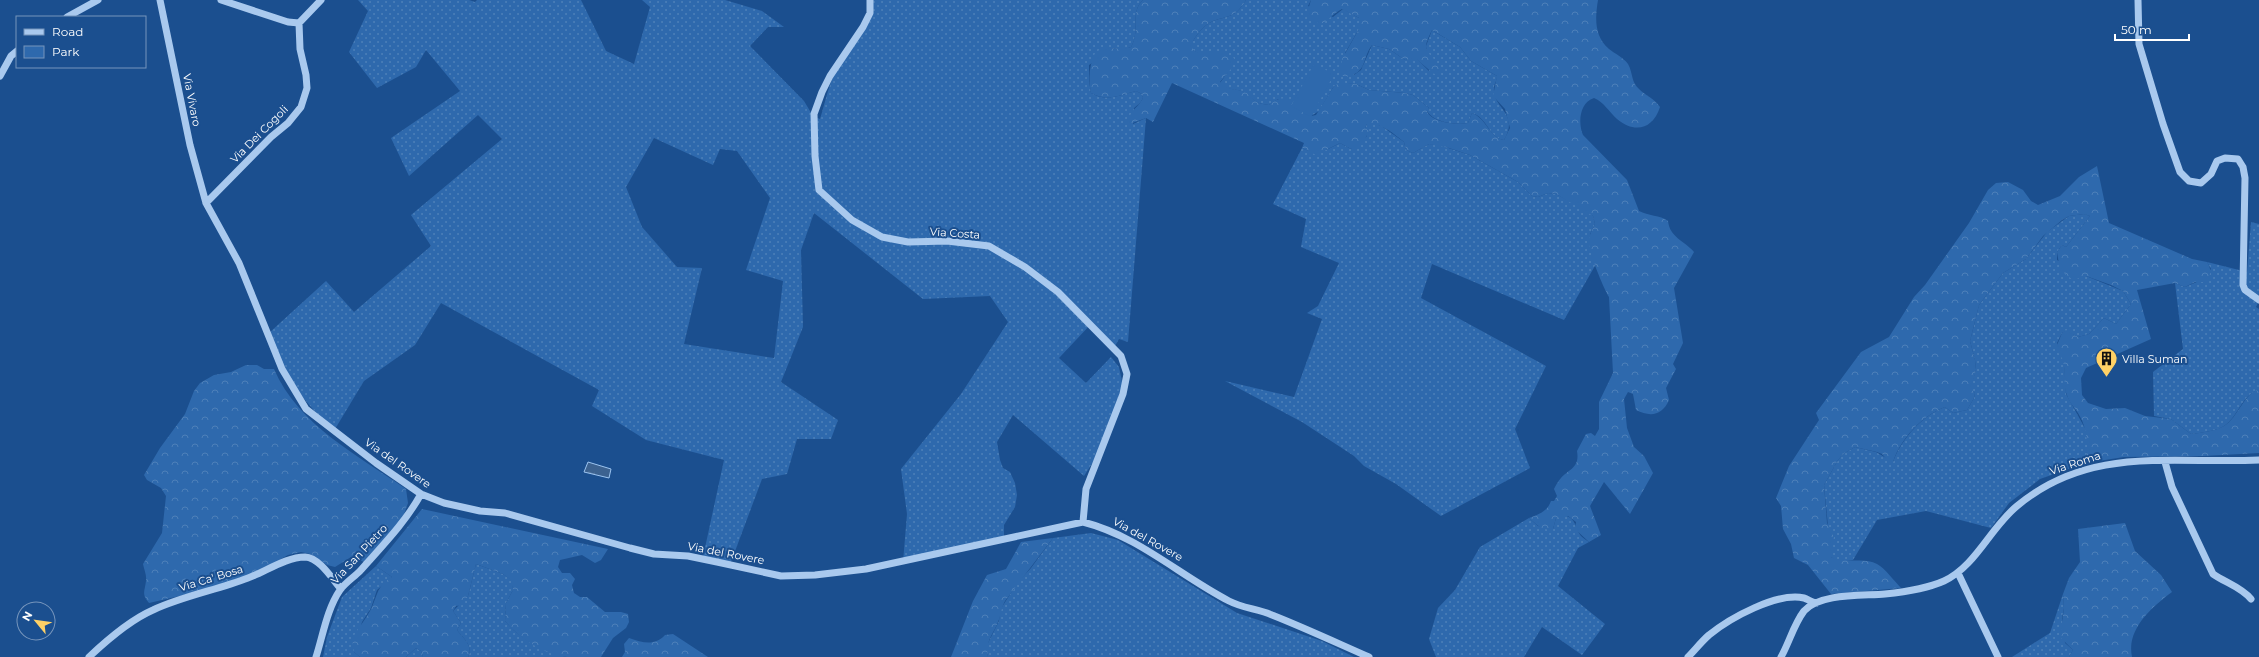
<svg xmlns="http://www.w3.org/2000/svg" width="2259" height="657" font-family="Montserrat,sans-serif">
<defs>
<pattern id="green-dots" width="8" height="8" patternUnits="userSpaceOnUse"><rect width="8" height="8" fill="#2e69ad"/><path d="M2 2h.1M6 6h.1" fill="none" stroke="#4d80b9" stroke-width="1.8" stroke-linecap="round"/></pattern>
<pattern id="forest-crowns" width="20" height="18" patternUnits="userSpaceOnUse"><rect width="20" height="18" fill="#2e69ad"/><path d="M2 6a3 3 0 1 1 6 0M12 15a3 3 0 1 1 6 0" fill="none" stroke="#4d80b9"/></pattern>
<pattern id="water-ripples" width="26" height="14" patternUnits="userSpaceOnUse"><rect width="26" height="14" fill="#3c6290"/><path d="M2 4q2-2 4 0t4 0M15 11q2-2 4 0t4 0" fill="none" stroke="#597aa1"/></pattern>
</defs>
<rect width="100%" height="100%" fill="#1b4f8f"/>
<path fill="url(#green-dots)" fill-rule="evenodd" d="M358 0H469L475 2 477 0H581L606 51 634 64 650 7 642 0H725L762 11 784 27H768L750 46 804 101 813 116 820 119C826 100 829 81 840 64 857 37 870 36 871 0H1143C1129 13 1141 31 1131 47L1122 50 1114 48 1089 65V81L1091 93C1106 102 1121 95 1136 91L1142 94 1143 98 1140 103 1134 108 1133 124 1146 118 1128 342 1119 339 1115 346 1091 324 1059 358 1086 383 1111 357 1119 367 1125 396 1106 442 1084 476 1013 415 997 442 1000 460 1003 468 1010 472 1015 483 1017 495 1015 507 1004 525V537L903 562 907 514 901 469 961 394 1008 322 990 296 923 299 814 213 801 250 803 327 781 382 838 420 831 439H797L787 474 762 479 731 562 703 557 724 460 646 440 592 406 599 390 441 303 415 345 364 381 335 429C301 404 285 371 269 333L326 281 354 312 431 246 411 215 502 139 478 115 409 176 391 138 460 91 426 50 416 67 377 88 349 52 368 11ZM654 138 713 165 720 149 737 151 770 198 746 270 783 281 774 358 684 344 702 268 677 267 642 227 626 187Z
M1246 0H1311L1308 6 1333 17 1343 9 1359 18V29L1345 53 1354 75 1361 70 1372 45 1389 49 1405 60 1415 57 1429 71 1426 46 1432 30 1435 32 1460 47 1471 61 1497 76C1497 81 1494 84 1494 88 1492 108 1520 113 1504 140 1489 138 1487 117 1472 113L1468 123C1456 125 1434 123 1427 111L1429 108 1413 95 1405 93 1369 90 1354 83 1334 86 1319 111 1311 116 1278 99 1269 105C1250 103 1254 96 1244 92 1234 88 1227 91 1220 83L1228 72 1193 50V41C1198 33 1204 25 1213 21 1230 15 1235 18 1246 0Z
M1374 123 1383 127 1404 142 1406 150 1413 153 1429 144 1439 145 1470 155 1518 182 1532 196 1538 197 1548 193 1556 194 1588 211 1593 216 1595 224 1590 234 1596 264 1564 320 1432 264 1421 298 1546 366 1515 429 1530 468 1441 516 1396 484 1364 466 1354 456 1302 422 1225 381 1294 397 1322 319 1307 313 1318 306 1339 263 1301 247 1306 219 1273 204 1302 148C1316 156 1327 150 1340 143L1351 149 1367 136 1365 128 1367 124Z
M2084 214 2090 216 2066 247 2062 245 2057 252V260L2086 276 2123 291 2131 304 2116 324 2104 318 2089 334 2078 337 2066 331 2062 333 2057 343 2064 361 2066 394 2086 430 2088 440 2086 463 2040 479 2009 503 1991 528 1926 511 1877 520 1853 560 1839 562 1831 557 1824 485 1838 460 1843 454 1855 447 1876 452 1893 462C1902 438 1922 416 1945 407L1953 413 1967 410 1974 398 1975 393 1970 389 1976 370 1975 360 1970 341 1979 305 2003 273 2026 259 2047 232 2069 216Z
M2251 222 2259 224V301L2256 307 2259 309V390C2242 394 2239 416 2224 426 2216 431 2201 433 2191 434L2171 419 2154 416 2153 372 2183 349 2175 283 2185 287 2199 281 2211 269 2207 262 2247 272Z
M1562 515C1577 517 1574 527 1581 536 1583 538 1586 540 1589 542L1578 548 1558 586 1605 624 1582 655 1542 627 1524 657H1436L1429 639 1438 608 1455 590 1480 547 1529 518 1538 526 1553 529 1556 518Z
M1091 533 1118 540 1237 613 1322 641 1354 657H988L986 647 999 621 1000 610 1018 582 1031 568 1053 538Z
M476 564 503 574 512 580 513 590 506 603 505 621C521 640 542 650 566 657H468C474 646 463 638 457 630L461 623 453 611 468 596Z
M376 566 392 577 377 590 371 608 362 622 354 652 360 657H323L327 637 342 597Z
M2063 594 2064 608 2062 618 2065 643 2073 650 2069 657H2012L2050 633Z
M416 648 421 651 423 657H406Z"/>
<path fill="url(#forest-crowns)" d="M1143 0H1246C1235 18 1230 15 1213 21 1204 25 1198 33 1193 41V50L1201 54C1215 49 1222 50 1234 58L1231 69 1220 82C1228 91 1235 88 1245 92 1256 97 1250 103 1269 105 1285 90 1298 104 1311 116L1316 115 1334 86 1338 84 1354 83 1369 90 1405 93 1413 95 1429 108 1427 112C1434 123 1456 125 1468 123L1472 113C1486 118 1490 138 1504 140L1510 128 1505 109 1493 96 1497 76 1471 61 1460 47 1432 30C1420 54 1428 49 1440 67V72L1434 74 1415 58 1405 60 1389 49 1372 45C1361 60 1368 73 1345 77L1340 74 1342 59 1359 29V18L1342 9C1327 16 1323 35 1307 13L1311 0H1598C1595 18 1594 36 1609 49 1615 54 1623 57 1628 64 1633 73 1631 82 1639 89 1646 96 1654 98 1660 107 1653 129 1635 134 1617 119 1609 112 1604 102 1594 98 1579 103 1578 123 1583 135L1627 180 1639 211C1648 216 1660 215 1668 221 1670 238 1684 240 1694 252L1674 288 1683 343 1673 364 1676 369 1666 388 1669 400C1662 416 1650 417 1636 410L1633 394 1628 392 1624 399 1627 428 1634 447 1644 456 1653 473 1630 514 1604 482 1590 506 1601 535 1589 542 1575 529 1576 522 1568 516 1556 518 1553 529C1542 531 1537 525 1529 518 1539 514 1547 512 1551 501H1554L1557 496 1554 489C1556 485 1558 481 1561 478 1569 469 1580 468 1577 451L1586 434 1591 433 1595 436 1599 429V402L1613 373 1609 297C1603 287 1590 255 1589 244 1588 237 1592 230 1595 224L1593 216 1556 194 1548 193 1538 197 1532 196 1518 182 1470 155 1449 148 1429 144 1413 153 1406 150 1404 142C1393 133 1382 123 1367 124L1365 128 1369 131C1366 139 1359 147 1351 149L1340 143 1316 155 1302 148 1304 143 1172 83 1153 122 1146 118 1127 125C1132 106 1136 111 1143 98L1142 94 1136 91C1121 95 1107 102 1091 93 1088 78 1089 65 1096 51 1110 45 1118 51 1131 47 1141 30 1129 13 1143 0Z
M2097 166 2109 223 2192 259 2207 262C2212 270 2211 275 2206 282H2195L2185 287 2175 283 2137 290 2151 339 2086 368 2081 378 2082 395 2088 403 2106 409 2125 408 2145 416 2171 419 2191 434C2201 433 2215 431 2224 426 2238 418 2245 391 2259 390V453L2203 456 2124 457 2086 463C2088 445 2088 429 2078 413 2074 407 2069 402 2067 395 2061 380 2070 360 2055 350L2062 333 2066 330 2078 337 2089 334 2104 318 2116 324 2131 304 2123 291 2111 285 2086 276 2073 280 2060 270 2057 252 2062 245 2066 247 2090 216 2084 214 2069 216 2062 220 2043 236 2026 259 2003 273 1979 305 1970 341 1975 360 1976 370 1971 389 1975 393 1974 398 1967 410 1953 413 1945 407C1922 416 1901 438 1893 462H1889L1882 454 1877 452 1855 447 1843 454 1838 460 1824 485 1827 523 1834 537 1831 551V557C1845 565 1863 556 1877 564 1885 568 1894 581 1901 588L1831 594 1808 565 1794 558 1791 544 1783 529 1781 506 1776 498 1789 466 1819 420 1816 413 1861 352 1889 337 1914 297 1925 285 1969 223 1988 190 1996 183 2008 182 2023 190 2031 201 2038 205 2060 196 2079 177Z
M246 365H257L264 369H274C298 425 359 456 406 489L408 503 403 517 367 563 351 557 335 567 327 565 310 554 301 552 288 555 258 572 197 592 149 603C141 594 145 591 146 581 147 576 144 569 143 564L162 533 166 496 161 488 147 480 144 475 160 448 185 414 194 391 200 383 214 375 231 372Z
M422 509 608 549 601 560 595 563 582 555 560 560 558 567 562 573H570L575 579 572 585 574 593 580 597H587L605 612H621L628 614 629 622 626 628 613 638 601 657C590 657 578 657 567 657 543 654 519 638 505 621L506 603 513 590 511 580 503 574 476 564 468 596 463 605 456 606 453 611 461 623 457 630C463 638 474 646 468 657H423L421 651 416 648 406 657H360L354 652 352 639C358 628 367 618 372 607 378 593 378 585 392 577L376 566Z
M2125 523 2135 551 2161 575 2172 592C2152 607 2126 629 2132 657H2069L2073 650 2060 637 2064 608 2063 594 2069 578 2080 562 2078 529Z
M1053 538 1005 601C1001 608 1001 615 998 622 993 635 985 641 988 657H951L973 601 987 575 1006 569 1021 542Z
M673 634 708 657H622L625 652 624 644 629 638C643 643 655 646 665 635Z"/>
<path fill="#2e69ad" d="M1314 64 1334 74 1311 117 1291 106Z"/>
<path fill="url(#water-ripples)" stroke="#9cc4f0" d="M588 462 611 469 609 478 584 472Z"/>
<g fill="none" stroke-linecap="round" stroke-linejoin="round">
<path stroke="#a9c9ee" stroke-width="7" d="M160 0 190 145 206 203 239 263 282 369 306 409 376 463 421 494 444 503 480 511 505 513 630 548 654 554 688 556 717 562 781 576 815 575 866 569 1083 522C1138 536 1179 575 1229 601 1242 608 1258 609 1272 615 1305 628 1337 643 1369 657
M221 0 288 22 299 23 321 0
M870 0V13L863 27 830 76 822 92 814 114 815 156 819 190 852 220 882 237 908 242 947 241 989 246 1025 267 1058 292 1121 356 1127 374 1123 394 1086 489 1083 522
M2138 0 2139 44 2163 124 2180 172 2189 181 2201 183 2211 174 2217 161 2225 158 2238 159 2243 167 2245 178 2243 285 2245 290 2259 300
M67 17 98 0
M0 76 11 56 17 51
M206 203 271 137 288 123 301 107 307 88 306 75 300 49 299 23
M2165 462 2172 487 2213 574C2226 583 2241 587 2251 599
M1958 573 1998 657
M89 657C107 640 130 620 153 610 183 596 217 590 248 578 265 572 286 557 305 557 320 558 332 579 341 589
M316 657C323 635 327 609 340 590 345 583 354 577 360 571 382 546 405 523 421 494
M1688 657C1695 650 1701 642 1709 635 1730 618 1777 592 1804 598 1808 599 1811 602 1816 603
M1781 657C1789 643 1794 624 1804 611 1820 593 1862 596 1885 594 1904 592 1926 589 1944 581 1976 566 1990 528 2017 506 2090 445 2171 464 2259 460"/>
</g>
<defs>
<symbol id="building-pin" viewBox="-11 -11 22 30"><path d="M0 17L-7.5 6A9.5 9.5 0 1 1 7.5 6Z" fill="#ffd166" stroke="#1b4f8f"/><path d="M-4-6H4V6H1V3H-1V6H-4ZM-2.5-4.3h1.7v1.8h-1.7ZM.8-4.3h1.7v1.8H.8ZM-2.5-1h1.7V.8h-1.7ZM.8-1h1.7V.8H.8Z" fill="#111"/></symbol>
</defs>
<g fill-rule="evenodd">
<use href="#building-pin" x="2094" y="346" width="25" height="34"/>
</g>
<g text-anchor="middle" stroke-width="4" stroke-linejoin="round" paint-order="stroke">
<g font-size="11" fill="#fff" stroke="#1b4f8f">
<text transform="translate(192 100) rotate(79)" y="4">Via Vivaro</text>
<text transform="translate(259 134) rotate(-45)" y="4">Via Dei Cogoli</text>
<text transform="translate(955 233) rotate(4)" y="4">Via Costa</text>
<text transform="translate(398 463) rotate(35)" y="4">Via del Rovere</text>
<text transform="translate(2075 463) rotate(-18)" y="4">Via Roma</text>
<text transform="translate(1148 539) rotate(29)" y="4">Via del Rovere</text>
<text transform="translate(726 553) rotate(11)" y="4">Via del Rovere</text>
<text transform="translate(359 554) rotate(-47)" y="4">Via San Pietro</text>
<text transform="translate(211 578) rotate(-17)" y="4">Via Ca' Bosa</text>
</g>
<g font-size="11" fill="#fff" stroke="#1b4f8f" text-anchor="start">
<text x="2122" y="363">Villa Suman</text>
</g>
</g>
<rect x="16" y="16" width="130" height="52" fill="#1b4f8f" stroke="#7695bc"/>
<rect x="24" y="29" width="20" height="6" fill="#a9c9ee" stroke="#7695bc"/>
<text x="52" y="36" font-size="12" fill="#ffffff">Road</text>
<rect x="24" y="46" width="20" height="12" fill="#2e69ad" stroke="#7695bc"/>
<text x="52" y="56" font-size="12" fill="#ffffff">Park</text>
<g transform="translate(36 621) rotate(299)"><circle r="19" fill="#1b4f8f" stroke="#7695bc"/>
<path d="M0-3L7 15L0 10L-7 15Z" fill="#ffd166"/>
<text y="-6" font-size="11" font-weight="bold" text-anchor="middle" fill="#ffffff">N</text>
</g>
<path d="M2115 34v6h74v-6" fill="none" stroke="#ffffff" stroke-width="2"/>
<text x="2121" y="34" font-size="12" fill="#ffffff" stroke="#1b4f8f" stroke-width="3" paint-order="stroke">50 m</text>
</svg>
